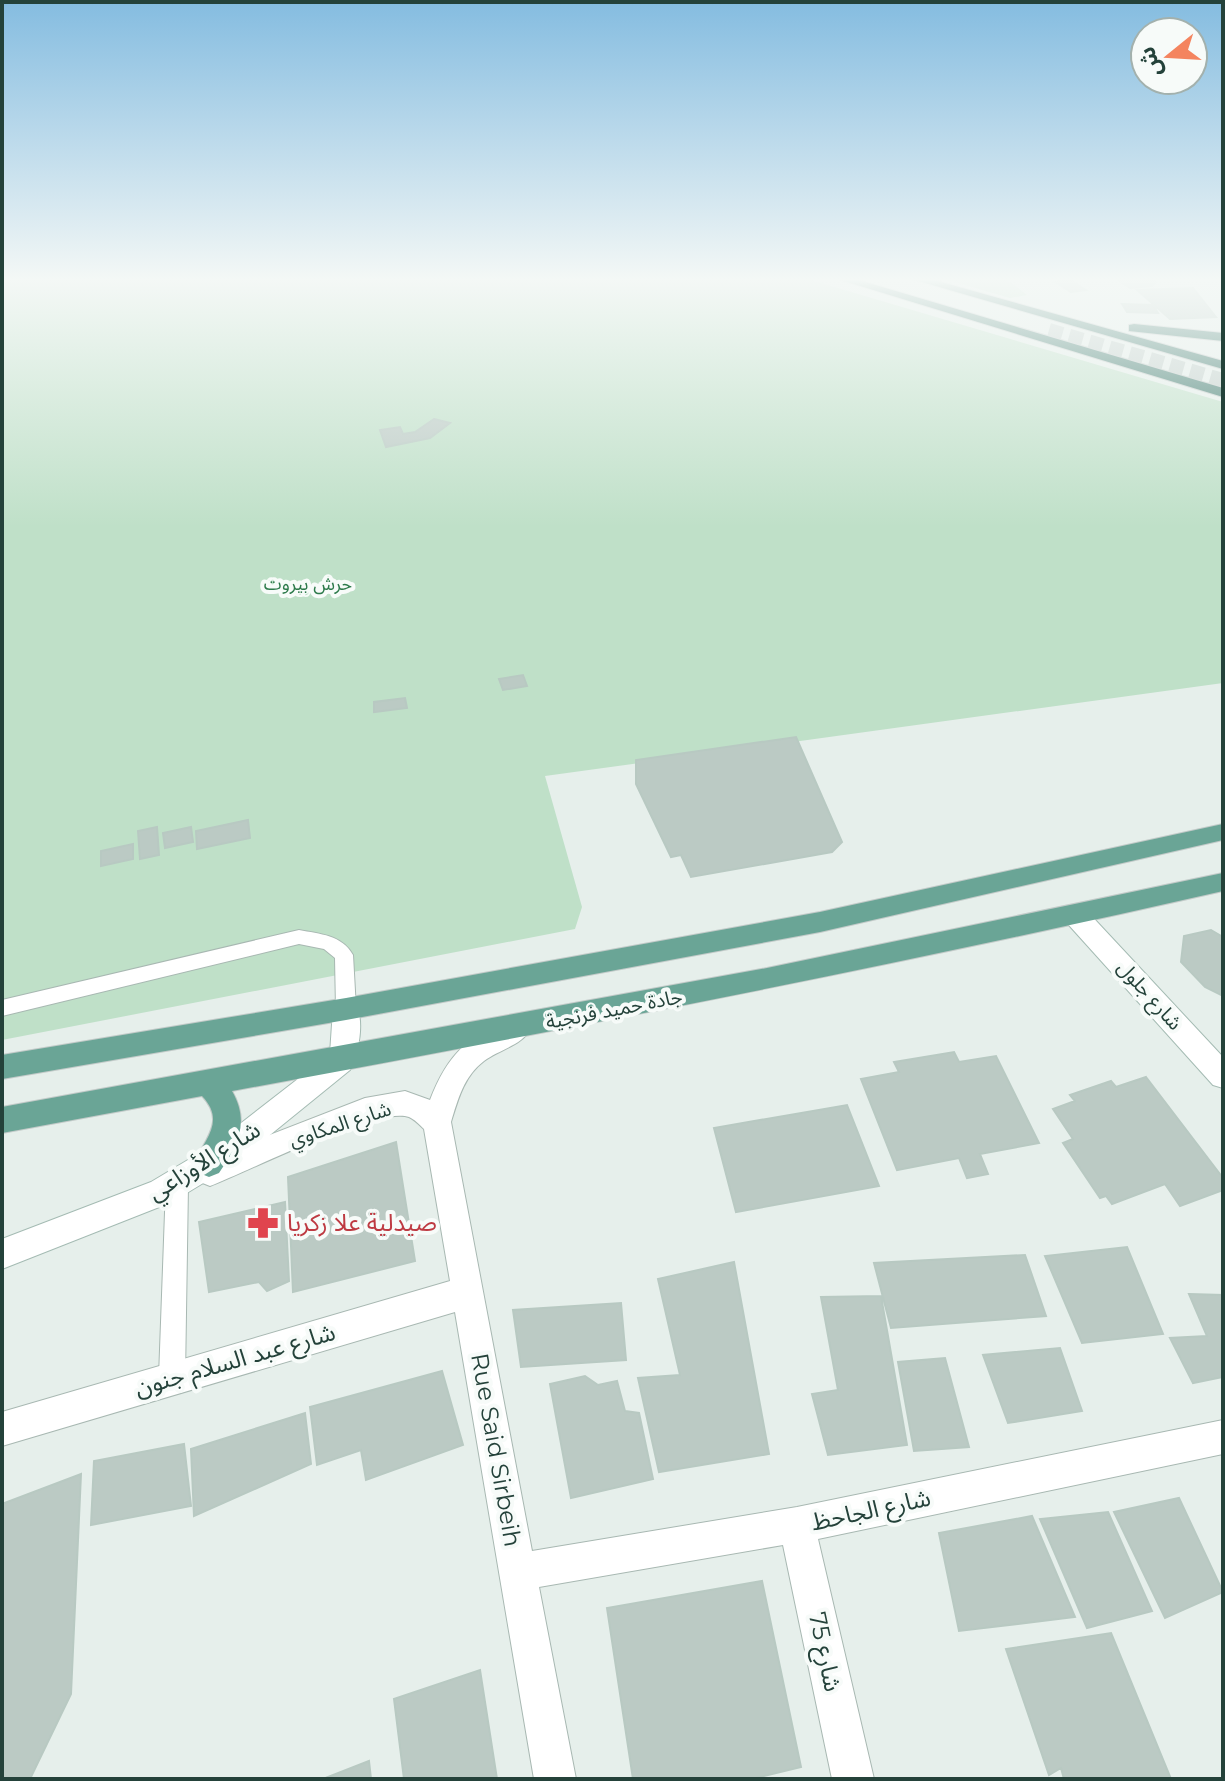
<svg xmlns="http://www.w3.org/2000/svg" width="1225" height="1781" font-family="Montserrat,'Noto Sans Arabic',sans-serif">
<rect width="100%" height="100%" fill="#e6efeb"/>
<path fill="#bfe0c8" d="M2 278H804L1223 402V683L545 776 582 907 575 929 2 1040Z
M941 278H1005L1027 295 1010 298Z"/>
<path fill="#bbcac4" stroke="#b8c9c2" stroke-width="2" d="M1115 278H1149L1156 282 1152 286 1130 288Z
M1071 280 1086 290 1071 292 1055 282Z
M1193 288 1216 317 1170 319 1137 290Z
M1122 304 1153 305 1158 313 1127 312Z
M434 419 450 423 430 438 386 447 380 430 400 427 403 434 415 432Z
M523 675 527 686 503 690 499 679Z
M405 698 407 708 374 712V702Z
M796 737 842 842 832 852 691 877 681 855 671 857 636 784V760Z
M248 820 250 838 197 849 196 831Z
M157 827 159 855 140 859 138 831Z
M191 827 193 842 165 848 163 833Z
M133 844V859L101 866V851Z
M1211 930 1223 937V996L1205 987 1181 962 1184 936Z
M954 1052 959 1062 996 1056 1039 1143 980 1154 988 1174 967 1178 959 1158 897 1170 861 1079 899 1072 894 1062Z
M1146 1077 1223 1178V1190L1180 1206 1165 1184 1112 1204 1106 1196 1100 1198 1063 1143 1073 1139 1053 1109 1075 1101 1070 1095 1111 1081 1116 1087Z
M847 1105 879 1186 736 1212 714 1128Z
M396 1142 415 1261 293 1292 288 1177Z
M285 1202 289 1281 267 1291 259 1282 209 1292 199 1222Z
M1127 1247 1163 1334 1082 1343 1045 1256Z
M1025 1255 1046 1316 891 1328 874 1263Z
M734 1262 769 1454 659 1472 638 1378 680 1375 658 1279Z
M1189 1294 1223 1295V1377L1193 1383 1170 1338 1207 1336Z
M881 1296 907 1445 828 1455 812 1394 838 1390 821 1297Z
M621 1303 626 1360 521 1367 513 1310Z
M1060 1348 1082 1411 1008 1423 983 1355Z
M945 1358 969 1447 914 1451 898 1362Z
M442 1371 463 1445 366 1480 361 1450 317 1465 310 1407Z
M585 1376 598 1385 617 1381 625 1411 639 1413 653 1479 571 1498 550 1384Z
M305 1413 311 1464 194 1516 191 1449Z
M184 1444 191 1506 91 1525 94 1461Z
M81 1474 71 1694 30 1779H2V1504Z
M1179 1498 1223 1592 1165 1618 1114 1512Z
M1108 1512 1152 1611 1087 1628 1040 1519Z
M1032 1516 1075 1617 959 1631 939 1533Z
M762 1581 801 1767 752 1779H633L607 1608Z
M1111 1633 1171 1779H1064L1061 1768 1049 1775 1006 1649Z
M480 1670 497 1779H404L394 1699Z
M369 1761 371 1779H323Z"/>
<g fill="none" stroke-linecap="round" stroke-linejoin="round">
<path stroke="#bfccc8" stroke-width="14" stroke-dasharray="14 7" stroke-linecap="butt" d="M1049 330 1223 380"/>
<defs>
<path id="lane" d="M299 930C320 934 342 935 353 955L356 1009 353 1015 346 1017 339 1015 336 1009 335 958 324 949 299 944 2 1016V1000Z
M177 1174 185 1178 188 1185 185 1377 181 1386 172 1390 163 1386 159 1377 166 1185 169 1178Z"/>
<path id="street" d="M517 1018 526 1021 530 1029C523 1045 498 1050 484 1061 464 1076 458 1099 451 1122L532 1551 797 1507 1223 1420V1454L818 1539 874 1779H832L783 1545 539 1587 576 1779H534L455 1312 2 1446V1412L450 1281 424 1129C420 1125 414 1119 409 1117 376 1106 247 1172 210 1186L200 1182 195 1172 200 1162 365 1098 405 1091 430 1100C448 1053 469 1034 517 1018Z"/>
<path id="secondary" d="M1076 906 1085 909 1223 1057V1088L1213 1085 1067 923 1064 916 1067 909Z
M346 998 355 1001C365 1022 359 1051 350 1070L233 1165 172 1202 2 1269V1239L151 1182 213 1145 330 1054 333 1009 337 1001Z"/>
<path id="primary" d="M1223 824V840L820 932 346 1020 2 1079V1055L346 998 820 912Z
M1223 873V891C894 966 564 1030 232 1091 250 1122 238 1146 219 1173L209 1177 199 1173 194 1163C205 1139 226 1121 202 1096L2 1133V1107L767 968Z"/>
<path id="highway" d="M834 278H852L1223 388V397Z
M908 278H927L1223 361V369Z
M1134 324 1223 333V341L1129 331V325Z"/>
</defs>
<use href="#lane" stroke="#a8b8b2" stroke-width="2"/>
<use href="#street" stroke="#a8b8b2" stroke-width="2"/>
<use href="#secondary" stroke="#a4bbb3" stroke-width="2"/>
<use href="#primary" stroke="#c2cac8" stroke-width="2"/>
<use href="#highway" stroke="#c2cac8" stroke-width="2"/>
<use href="#lane" fill="#fff" fill-rule="evenodd"/>
<use href="#street" fill="#fff" fill-rule="evenodd"/>
<use href="#secondary" fill="#fff" fill-rule="evenodd"/>
<use href="#primary" fill="#6aa596" fill-rule="evenodd"/>
<use href="#highway" fill="#2f6f62" fill-rule="evenodd"/>
</g>
<linearGradient id="sky" x2="0" y2="1"><stop stop-color="#84bce0"/><stop offset="0.53" stop-color="#f4f8f6"/><stop offset="1" stop-color="#f4f8f6" stop-opacity="0"/></linearGradient>
<rect width="1225" height="527" fill="url(#sky)"/>
<defs>
<symbol id="pharmacy-bare" viewBox="-9 -9 18 18"><path d="M-2-6h4v4h4v4h-4v4h-4v-4h-4v-4h4Z" fill="#e0444e" stroke="#f7fbf9" stroke-width="2.5" paint-order="stroke"/></symbol>
</defs>
<g fill-rule="evenodd">
<use href="#pharmacy-bare" x="241" y="1201" width="44" height="44"/>
</g>
<g text-anchor="middle" stroke-width="8" stroke-linejoin="round" paint-order="stroke">
<g font-size="18" fill="#2d7a4b" stroke="#f7fbf9">
<text x="308" y="590">حرش بيروت</text>
</g>
<g font-size="20" fill="#24423a" stroke="#f7fbf9">
<text transform="translate(1150 995) rotate(48)" y="7">شارع جلول</text>
<text transform="translate(614 1009) rotate(-11)" y="7">جادة حميد فرنجية</text>
<text transform="translate(340 1124) rotate(-18)" y="7">شارع المكاوي</text>
</g>
<g font-size="24" fill="#24423a" stroke="#f7fbf9">
<text transform="translate(204 1161) rotate(-32)" y="8">شارع الأوزاعي</text>
<text transform="translate(235 1360) rotate(-16)" y="8">شارع عبد السلام جنون</text>
<text transform="translate(496 1450) rotate(80)" y="8">Rue Said Sirbeih</text>
<text transform="translate(871 1510) rotate(-12)" y="8">شارع الجاحظ</text>
<text transform="translate(825 1652) rotate(78)" y="8">شارع 75</text>
</g>
<g font-size="24" fill="#be3a42" stroke="#f7fbf9" text-anchor="start">
<text x="287" y="1231">صيدلية علا زكريا</text>
</g>
</g>
<rect width="1225" height="1781" fill="none" stroke="#24423a" stroke-width="8"/>
<g transform="translate(1169 56) rotate(252)"><circle r="38" fill="#f7fbf9" stroke="#a3b1ad" stroke-width="2"/>
<path d="M0-6L14 30L0 20L-14 30Z" fill="#f4845f"/>
<text y="-12" font-size="22" font-weight="bold" text-anchor="middle" fill="#24423a">ش</text>
</g>
</svg>
